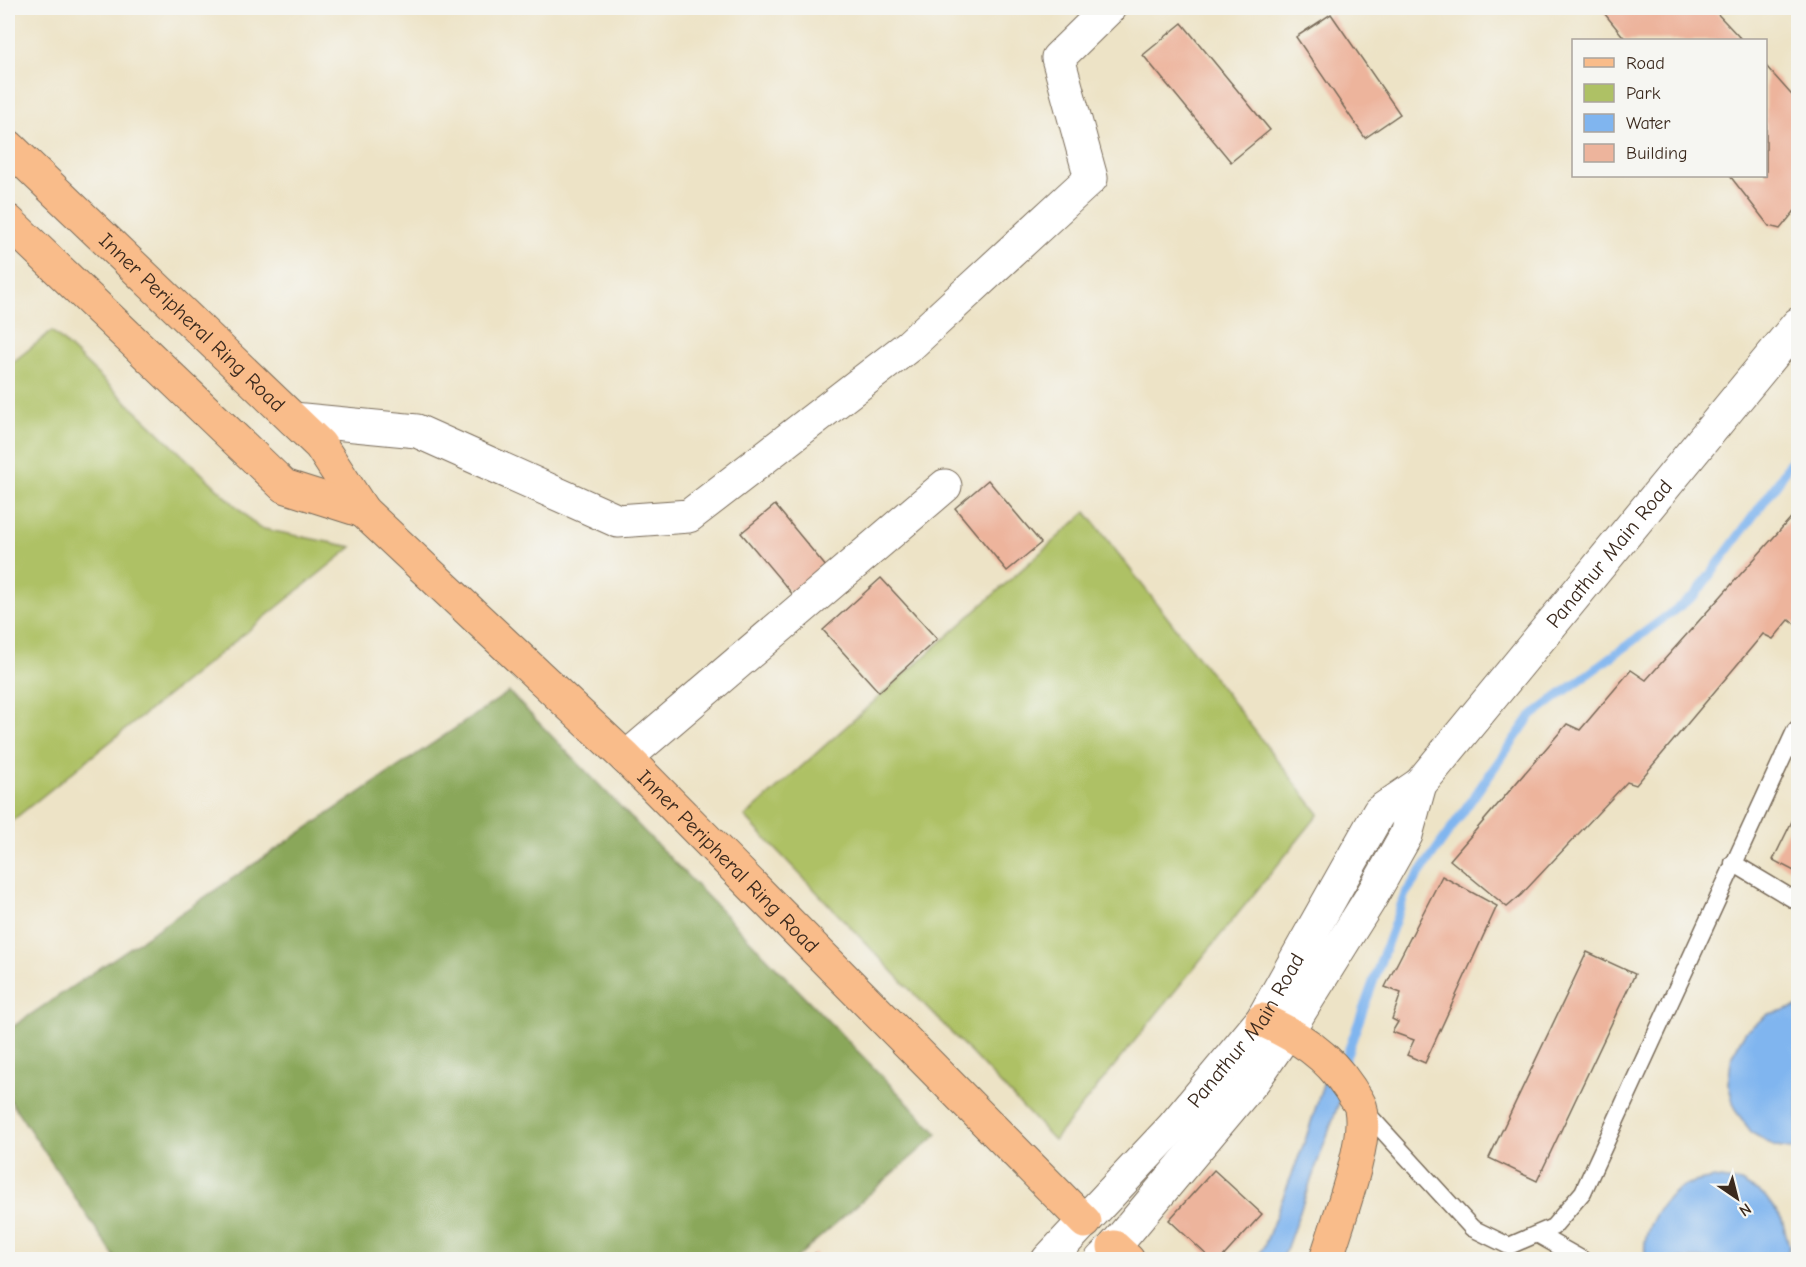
<svg xmlns="http://www.w3.org/2000/svg" width="1806" height="1267" font-family="'Comic Neue',sans-serif">
<rect width="100%" height="100%" fill="#f6f6f2"/>
<filter id="ink" filterUnits="userSpaceOnUse"><feTurbulence type="fractalNoise" baseFrequency=".0167" numOctaves="2"/><feDisplacementMap in="SourceGraphic" scale="12" xChannelSelector="R" yChannelSelector="G"/><feConvolveMatrix kernelMatrix="1 2 1 2 8 2 1 2 1" color-interpolation-filters="sRGB"/></filter>
<filter id="wash" filterUnits="userSpaceOnUse"><feTurbulence type="fractalNoise" baseFrequency=".008" numOctaves="4" result="noise"/><feDisplacementMap in="SourceGraphic" scale="24" xChannelSelector="R" yChannelSelector="G"/><feGaussianBlur stdDeviation="1.35" result="paint"/><feColorMatrix in="noise" values="0 0 0 0 0 0 0 0 0 0 0 0 0 0 0 0 0 1.4 0 .05"/><feComposite in="paint" operator="in"/></filter>
<g filter="url(#wash)">
<rect width="100%" height="100%" fill="#ede3c6"/>
<path fill="#aec165" stroke="#747642" stroke-width="1.5" d="M52 331 259 528 352 547 8 824V366Z
M1086 512 1319 814 1054 1140 745 817Z"/>
<path fill="#8aa75a" stroke="#62683c" stroke-width="1.5" d="M509 692 938 1134 795 1259H116L8 1097V1030Z"/>
<path fill="#80b5ef" stroke="#5e7086" stroke-width="1.5" d="M1796 1007H1798V1150L1776 1147 1752 1133 1735 1110 1728 1083 1732 1055 1746 1031 1769 1014Z
M1324 1081 1341 1097 1286 1250 1280 1259 1256 1260 1265 1244 1306 1138Z
M1713 1178 1741 1182 1765 1196 1782 1219 1789 1246 1787 1259H1646C1639 1233 1662 1197 1686 1185 1694 1181 1705 1180 1713 1178Z"/>
<g fill="none" stroke-linecap="round" stroke-linejoin="round">
<path stroke="#80b5ef" stroke-width="9" d="M1342 1068 1405 894 1530 717 1695 595 1779 481 1798 448"/>
</g>
<g id="blocks">
<path fill="#edb49c" d="M1600 8H1712L1742 40H1626Z
M1331 14 1400 114 1365 138 1296 37Z
M1182 23 1270 130 1231 162 1143 55Z
M1766 66 1798 102V207L1780 229 1769 226 1730 176H1766Z
M988 480 1041 543 1007 571 955 508Z
M775 505 827 568 794 596 741 533Z
M1798 510V622L1796 625 1789 620 1773 639 1763 634 1636 785 1627 782 1521 895 1507 907 1450 860 1567 724 1580 730 1631 670 1646 680Z
M881 578 937 639 879 692 823 630Z
M1798 809V873L1773 860Z
M1442 876 1497 906 1425 1063 1407 1055 1414 1040 1392 1032 1398 1022 1392 1019 1401 993 1385 987Z
M1587 952 1635 974 1537 1181 1489 1158Z
M1214 1170 1262 1214 1220 1260H1212L1169 1220Z
M815 1253 820 1260H807Z"/>
</g>
</g>
<g filter="url(#ink)">
<use href="#blocks" fill-opacity="0" stroke="#796b59" stroke-width="1.5"/>
<g fill="none" stroke-linecap="round" stroke-linejoin="round">
<defs>
<path id="service" d="M1733 863 1798 902
M1364 1110 1472 1228 1509 1246 1553 1227 1583 1192 1795 731 1798 728
M1537 1234 1583 1260"/>
<path id="minor" d="M293 419 417 431 618 521 689 516 910 345 1091 178 1058 58 1109 8
M626 758 945 486"/>
<g id="tertiary">
<path id="s1" d="M1048 1260 1173 1127 1262 1020 1379 812 1420 784 1798 324"/>
<path d="M1101 1260 1114 1247 1254 1080 1287 1032 1370 899 1406 835 1420 784"/>
</g>
<g id="primary">
<path id="s2" d="M8 146 320 445 363 511 626 758 1085 1222"/>
<path d="M8 221 284 486 363 511"/>
<path d="M1262 1020C1299 1037 1327 1054 1350 1089 1353 1095 1360 1102 1361 1109 1368 1144 1337 1223 1326 1260"/>
<path d="M1114 1247 1128 1260"/>
</g>
</defs>
<use href="#service" stroke="#796b59" stroke-width="19"/>
<use href="#minor" stroke="#796b59" stroke-width="35"/>
<use href="#tertiary" stroke="#796b59" stroke-width="35"/>
<use href="#primary" stroke="#796b59" stroke-width="35"/>
<use href="#service" stroke="#fff" stroke-width="16"/>
<use href="#minor" stroke="#fff" stroke-width="33"/>
<use href="#tertiary" stroke="#fff" stroke-width="33"/>
<use href="#primary" stroke="#f9bc8a" stroke-width="33"/>
</g>
</g>
<g text-anchor="middle" stroke-width="4.5" stroke-linejoin="round" paint-order="stroke">
<g font-size="21" fill="#3b2a1e" stroke="#f6f6f2">
<text dy="7" stroke="none"><textPath href="#s2" startOffset="255">Inner Peripheral Ring Road</textPath></text>
<text dy="7" stroke="none"><textPath href="#s1" startOffset="908">Panathur Main Road</textPath></text>
<text dy="7" stroke="none"><textPath href="#s2" startOffset="1017">Inner Peripheral Ring Road</textPath></text>
<text dy="7" stroke="none"><textPath href="#s1" startOffset="304">Panathur Main Road</textPath></text>
</g>
</g>
<rect width="1806" height="1267" fill="none" stroke="#f6f6f2" stroke-width="30"/>
<rect x="1572" y="39" width="195" height="138" fill="#f6f6f2" stroke="#aba49d" stroke-width="1.5"/>
<rect x="1584" y="58" width="30" height="9" fill="#f9bc8a" stroke="#aba49d" stroke-width="1.5"/>
<text x="1626" y="69" font-size="18" fill="#3b2a1e">Road</text>
<rect x="1584" y="84" width="30" height="18" fill="#aec165" stroke="#aba49d" stroke-width="1.5"/>
<text x="1626" y="99" font-size="18" fill="#3b2a1e">Park</text>
<rect x="1584" y="114" width="30" height="18" fill="#80b5ef" stroke="#aba49d" stroke-width="1.5"/>
<text x="1626" y="129" font-size="18" fill="#3b2a1e">Water</text>
<rect x="1584" y="144" width="30" height="18" fill="#edb49c" stroke="#aba49d" stroke-width="1.5"/>
<text x="1626" y="159" font-size="18" fill="#3b2a1e">Building</text>
<g transform="translate(1737 1198) rotate(145)" stroke="#f6f6f2" stroke-width="4.5" paint-order="stroke">
<path d="M0-4.5L10 22L0 15L-10 22Z" fill="#3b2a1e"/>
<text y="-9" font-size="16" font-weight="bold" text-anchor="middle" fill="#3b2a1e">N</text>
</g>
</svg>
